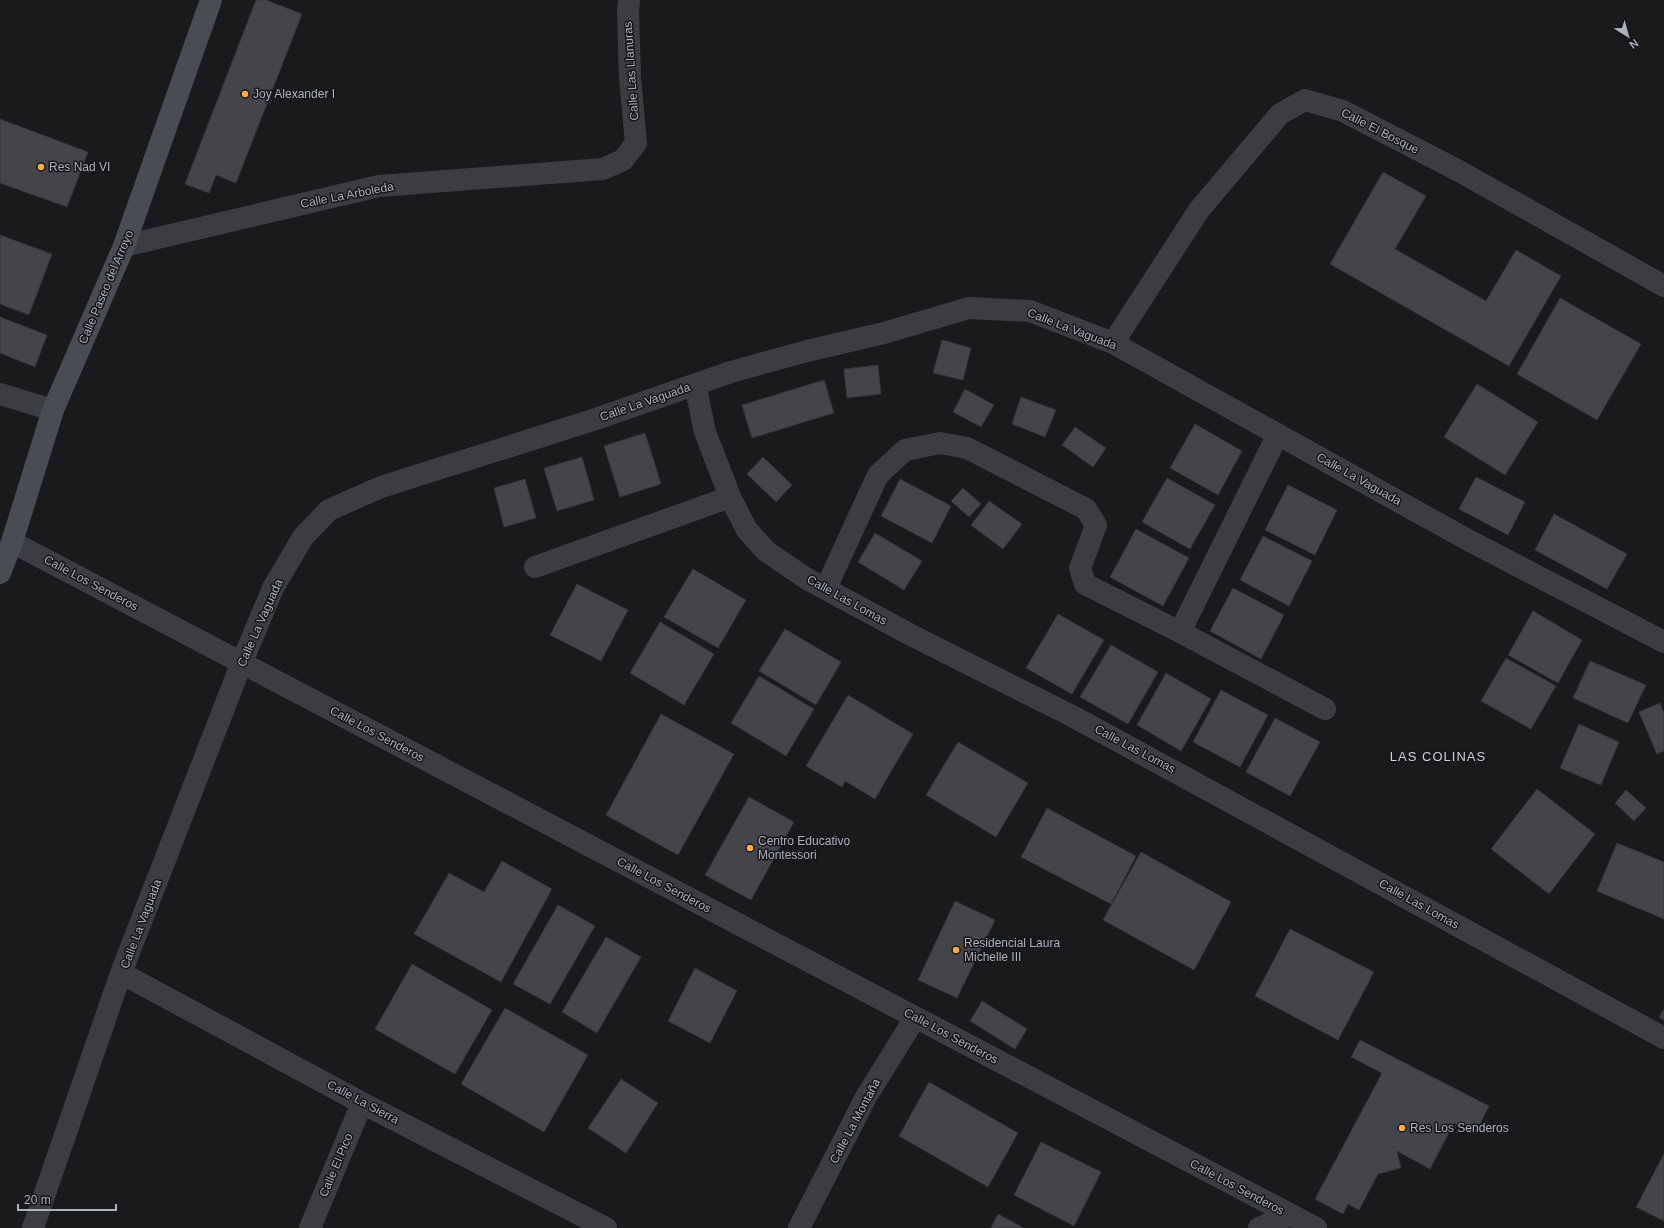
<svg xmlns="http://www.w3.org/2000/svg" width="1664" height="1228" font-family="Helvetica,sans-serif">
<rect width="100%" height="100%" fill="#1a1a1d"/>
<path fill="#44454a" stroke="#343439" d="M256 0H266L302 14 236 183 216 175 209 193 185 184Z
M0 119 88 152 67 207 0 183Z
M1383 172 1426 196 1395 249 1486 301 1516 250 1561 276 1509 366 1330 264Z
M0 235 52 254 29 315 0 304Z
M1560 298 1641 344 1597 420 1517 374Z
M0 317 47 335 35 367 0 353Z
M942 340 971 348 963 380 933 373Z
M878 365 881 394 847 398 844 369Z
M824 380 834 413 752 438 742 405Z
M1477 384 1538 422 1505 475 1444 437Z
M965 389 994 405 981 427 953 412Z
M1021 397 1056 410 1045 437 1012 424Z
M1195 424 1242 451 1218 495 1170 468Z
M1075 427 1106 448 1093 467 1062 445Z
M645 433 661 484 620 497 604 446Z
M582 457 594 500 557 511 544 468Z
M763 457 792 485 776 502 747 474Z
M1476 477 1525 502 1508 535 1459 509Z
M1167 478 1215 505 1190 549 1142 522Z
M525 479 536 518 504 527 494 488Z
M900 479 951 506 932 543 881 516Z
M1288 485 1337 510 1315 555 1265 530Z
M963 488 981 504 969 517 951 501Z
M989 501 1022 524 1003 549 971 525Z
M1554 514 1627 554 1607 589 1535 550Z
M1136 529 1189 558 1163 606 1110 577Z
M875 533 922 561 904 590 858 562Z
M1263 536 1312 561 1289 606 1240 580Z
M693 569 746 600 718 648 664 617Z
M577 584 628 610 601 661 550 635Z
M1233 588 1284 615 1261 659 1210 631Z
M1533 611 1582 640 1558 683 1508 655Z
M1058 614 1104 640 1072 694 1026 668Z
M660 622 714 654 684 705 630 673Z
M785 629 841 662 816 705 759 671Z
M1111 645 1158 672 1128 724 1080 697Z
M1506 658 1556 686 1531 729 1481 701Z
M1590 661 1646 685 1628 723 1573 698Z
M1166 673 1211 699 1181 751 1137 725Z
M759 676 814 709 786 756 731 723Z
M1221 690 1268 715 1240 767 1193 742Z
M848 695 913 734 875 799 845 781 842 787 806 766Z
M1660 703 1664 713V751L1657 754 1639 712Z
M661 714 734 754 678 855 606 815Z
M1275 718 1320 742 1290 796 1246 772Z
M1579 724 1619 742 1601 785 1560 768Z
M958 742 1028 783 996 837 926 795Z
M1537 789 1595 834 1549 894 1491 849Z
M1626 790 1646 808 1634 821 1615 803Z
M749 797 794 822 751 900 705 875Z
M1047 808 1136 856 1111 904 1021 857Z
M1617 843 1664 862V919L1597 891Z
M1141 852 1231 902 1194 970 1103 920Z
M502 861 552 889 501 982 414 934 449 873 484 892Z
M955 901 995 920 957 998 918 980Z
M558 905 595 926 550 1004 513 984Z
M1290 929 1374 972 1338 1040 1255 996Z
M606 937 641 957 597 1033 562 1012Z
M412 964 492 1010 455 1074 375 1029Z
M695 968 737 991 710 1043 668 1021Z
M982 1001 1027 1029 1015 1049 970 1021Z
M505 1008 588 1055 544 1132 461 1084Z
M1664 1009V1020L1659 1017Z
M1360 1040 1489 1106 1475 1134 1454 1123 1430 1169 1397 1151 1401 1168 1378 1174 1359 1210 1348 1204 1343 1214 1315 1199 1382 1073 1351 1057Z
M621 1079 658 1103 626 1153 588 1128Z
M929 1082 1018 1133 988 1187 899 1136Z
M1041 1142 1101 1172 1074 1226 1014 1195Z
M1664 1154V1221L1636 1207Z
M998 1214 1024 1228H991Z"/>
<g fill="none" stroke-linecap="round" stroke-linejoin="round">
<path stroke="#3b3d43" stroke-width="22" d="M124 246 379 186 603 169 623 160 636 143 630 78 628 11 629 0
M1113 343 1199 210 1280 114 1305 100 1343 111 1459 171 1664 286
M695 384 705 432 730 497 747 530 766 551 807 579 911 635 1074 717 1664 1038
M0 394 53 410
M12 542 1316 1228
M535 567 730 497
M826 588 878 475 905 450 940 443 967 448 1086 509 1096 525 1080 568 1085 584 1180 632 1278 434
M1180 632 1325 709
M121 973 362 1103 606 1228
M33 1228 121 973 242 662 273 588 303 537 329 510 381 487 593 420 731 372 807 351 884 333 969 308 1030 311 1113 343 1468 540 1664 642
M310 1228 362 1103
M799 1228 866 1097 915 1018
M1259 1228 1290 1215"/>
<path stroke="#494c53" stroke-width="22" d="M0 573 12 542 53 410 124 246 211 0"/>
</g>
<g fill="#ffaf31" stroke="#151518" stroke-width="1.5">
<circle cx="245" cy="94" r="4"/>
<circle cx="41" cy="167" r="4"/>
<circle cx="750" cy="848" r="4"/>
<circle cx="956" cy="950" r="4"/>
<circle cx="1402" cy="1128" r="4"/>
</g>
<g text-anchor="middle" stroke-width="3" stroke-linejoin="round" paint-order="stroke">
<g font-size="12" fill="#acb2be" stroke="#151518">
<text transform="translate(631 71) rotate(-94)" y="4">Calle Las Llanuras</text>
<text transform="translate(1380 131) rotate(27)" y="4">Calle El Bosque</text>
<text transform="translate(347 195) rotate(-11)" y="4">Calle La Arboleda</text>
<text transform="translate(106 287) rotate(-67)" y="4">Calle Paseo del Arroyo</text>
<text transform="translate(1072 329) rotate(21)" y="4">Calle La Vaguada</text>
<text transform="translate(645 402) rotate(-19)" y="4">Calle La Vaguada</text>
<text transform="translate(1359 479) rotate(29)" y="4">Calle La Vaguada</text>
<text transform="translate(91 583) rotate(28)" y="4">Calle Los Senderos</text>
<text transform="translate(847 600) rotate(29)" y="4">Calle Las Lomas</text>
<text transform="translate(260 623) rotate(-66)" y="4">Calle La Vaguada</text>
<text transform="translate(377 734) rotate(28)" y="4">Calle Los Senderos</text>
<text transform="translate(1135 749) rotate(28)" y="4">Calle Las Lomas</text>
<text transform="translate(664 885) rotate(28)" y="4">Calle Los Senderos</text>
<text transform="translate(1419 904) rotate(29)" y="4">Calle Las Lomas</text>
<text transform="translate(141 924) rotate(-69)" y="4">Calle La Vaguada</text>
<text transform="translate(951 1036) rotate(28)" y="4">Calle Los Senderos</text>
<text transform="translate(363 1102) rotate(28)" y="4">Calle La Sierra</text>
<text transform="translate(855 1121) rotate(-62)" y="4">Calle La Montaña</text>
<text transform="translate(336 1165) rotate(-67)" y="4">Calle El Pico</text>
<text transform="translate(1237 1187) rotate(28)" y="4">Calle Los Senderos</text>
</g>
<g font-size="12" fill="#acb2be" stroke="#151518" text-anchor="start">
<text x="253" y="98">Joy Alexander I</text>
<text x="49" y="171">Res Nad VI</text>
<text x="758" y="845">Centro Educativo<tspan x="758" dy="14">Montessori</tspan></text>
<text x="964" y="947">Residencial Laura<tspan x="964" dy="14">Michelle III</tspan></text>
<text x="1410" y="1132">Res Los Senderos</text>
</g>
<g font-size="13" letter-spacing="1" fill="#cdd1d9" stroke="#151518">
<text x="1438" y="761">LAS COLINAS</text>
</g>
</g>
<g transform="translate(1628 36) rotate(143)" stroke="#151518" stroke-width="3" paint-order="stroke">
<path d="M0-3L7 15L0 10L-7 15Z" fill="#acb2be"/>
<text y="-6" font-size="11" font-weight="bold" text-anchor="middle" fill="#acb2be">N</text>
</g>
<path d="M18 1204v6h98v-6" fill="none" stroke="#acb2be" stroke-width="2"/>
<text x="24" y="1204" font-size="12" fill="#acb2be" stroke="#151518" stroke-width="3" paint-order="stroke">20 m</text>
</svg>
